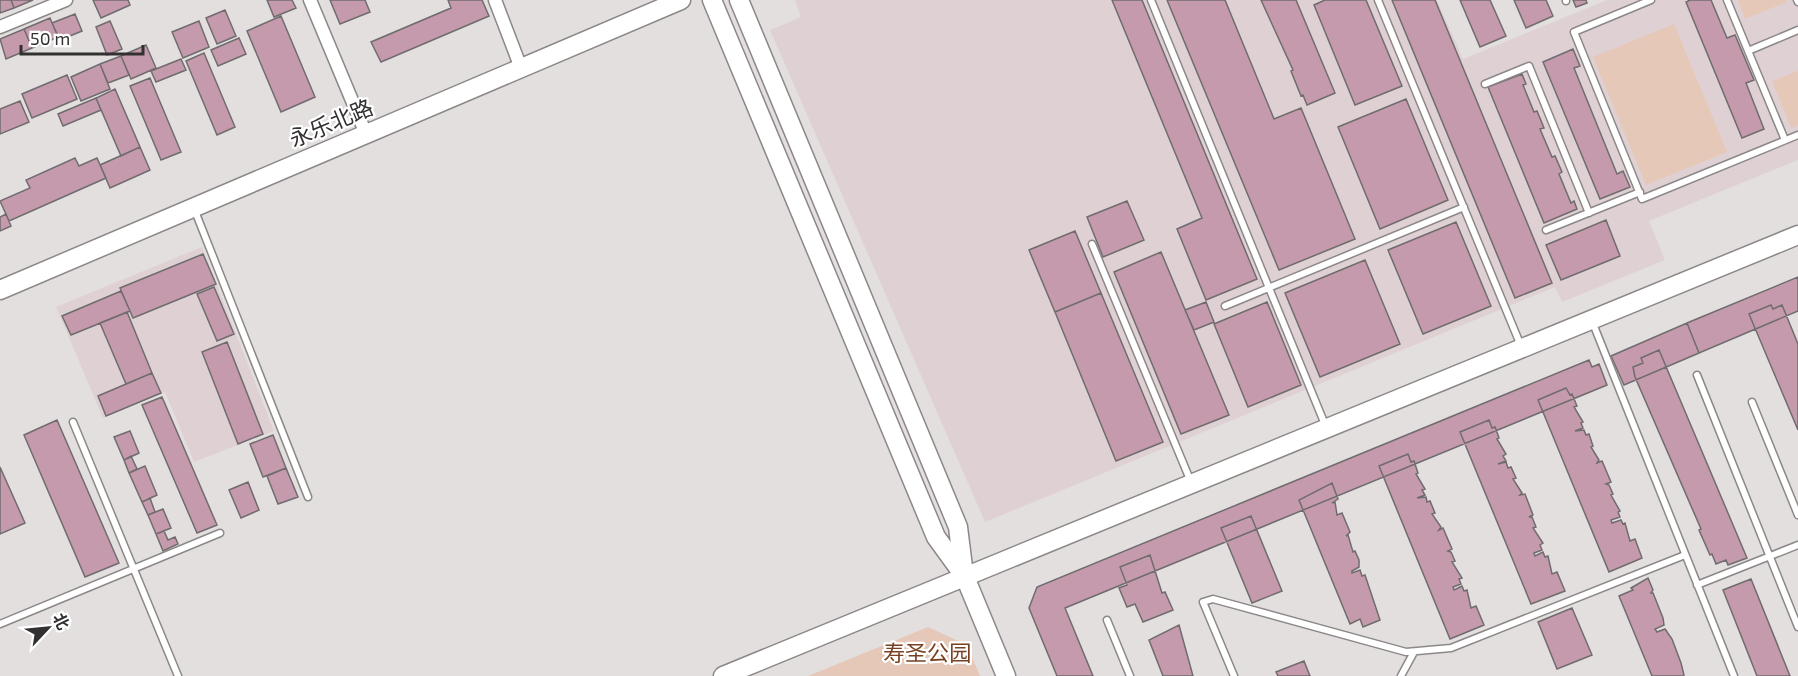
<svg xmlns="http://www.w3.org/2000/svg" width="1798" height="676" font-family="'Exo 2','Noto Sans SC',sans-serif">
<rect width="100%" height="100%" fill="#e3dfdf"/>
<path fill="#dfd1d3" d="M795 0H1437L1463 59 1607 0H1798V160L1649 221 1665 260 1562 302 1555 287 985 522 770 30 801 17Z
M202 247 274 431 194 462 165 392 103 418 56 307Z"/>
<path fill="#e5c8b8" d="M1738 0H1786L1787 2 1745 19Z
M1674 24 1727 152 1646 185 1593 57Z
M1798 71V125L1791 128 1772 81Z
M928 627 967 645 980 676H808Z"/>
<path fill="#c59aad" stroke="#706c6e" stroke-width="1.5" d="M0 0H11L14 8 0 13Z
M11 0H33L14 8Z
M93 0H128L130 5 101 18Z
M267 0H292L296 8 274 17Z
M330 0H365L370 12 340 24Z
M448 0H482L489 16 381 62 371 42 451 8Z
M1112 0H1142L1257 279 1206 300 1177 229 1202 218Z
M1167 0H1225L1274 119 1301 108 1355 239 1279 270Z
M1261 0H1296L1335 93 1307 105 1303 95 1301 96 1291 71 1293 70Z
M1325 0H1366L1402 86 1355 105 1314 5Z
M1392 0H1435L1552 283 1515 298Z
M1460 0H1490L1506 36 1480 47Z
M1514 0H1546L1553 16 1526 28Z
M1573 0H1586L1587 3 1576 7Z
M1690 0H1711L1727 38 1735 35 1754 80 1746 83 1764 129 1742 138 1686 2Z
M225 10 236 36 217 44 206 18Z
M75 14 82 31 60 40 52 23Z
M281 16 315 97 281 112 247 31Z
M50 18 58 37 32 48 24 29Z
M110 21 122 49 107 55 96 27Z
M199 21 209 47 183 58 172 32Z
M24 29 32 48 6 59 0 39Z
M239 38 246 54 218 66 211 50Z
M146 45 156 68 131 79 121 56Z
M1573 49 1580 66 1574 68 1617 174 1623 171 1630 187 1600 199 1543 62Z
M204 53 235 127 217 135 186 61Z
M121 56 129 75 108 83 100 64Z
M181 59 186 70 156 82 151 71Z
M100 64 110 89 81 101 71 77Z
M1522 74 1526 84 1523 85 1534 112 1537 111 1544 128 1540 129 1552 157 1555 156 1562 172 1559 174 1571 203 1574 201 1577 209 1544 223 1488 87Z
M67 75 77 99 32 118 22 94Z
M150 78 181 152 161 160 130 86Z
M115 89 140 147 121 156 96 98Z
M96 98 101 110 63 126 58 114Z
M1406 99 1448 200 1380 229 1338 127Z
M20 101 29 122 0 134V109Z
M140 147 150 170 110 188 100 165Z
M75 158 79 166 97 158 106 178 9 221 0 201 30 188 26 180Z
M1127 201 1144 240 1103 257 1087 217Z
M6 214 11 226 0 231V217Z
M1606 220 1620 256 1561 280 1546 245Z
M1456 222 1491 306 1423 334 1388 250Z
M1075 231 1101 293 1055 312 1029 250Z
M1161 252 1229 415 1181 434 1114 272Z
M203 254 216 284 133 318 120 288Z
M1365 260 1400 344 1320 377 1285 293Z
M1798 277V311L1699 353 1687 323Z
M214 287 234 334 217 341 197 294Z
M121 291 130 311 71 335 62 316Z
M1101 293 1163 442 1116 461 1055 312Z
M1206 302 1214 322 1194 330 1185 310Z
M1267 302 1301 385 1248 407 1214 324Z
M1771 305 1773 309 1782 305 1798 344V430L1749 314Z
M127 312 152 373 126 384 100 323Z
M1687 323 1699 353 1624 385 1611 356Z
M227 342 263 434 238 444 202 352Z
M1659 350 1747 558 1728 565 1726 560 1716 564 1712 554 1710 555 1699 530 1701 529 1635 377 1633 367 1643 363 1641 358Z
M1589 360 1592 367 1599 364 1607 385 1065 608 1093 676H1057L1029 608 1037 587Z
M152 373 161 393 106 416 98 396Z
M1566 388 1570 395 1572 394 1577 406 1574 407 1583 422 1581 423 1583 428 1575 431 1584 430 1586 435 1589 434 1593 446 1591 447 1599 460 1597 463 1602 461 1611 482 1606 484 1609 485 1613 494 1611 495 1620 511 1618 512 1620 517 1611 520 1612 523 1621 520 1623 524 1625 523 1630 541 1635 539 1642 558 1609 572 1538 400Z
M162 397 217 525 197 533 142 405Z
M57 420 119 563 85 577 24 435Z
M1489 420 1492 428 1495 427 1499 438 1497 439 1506 454 1503 456 1506 461 1498 464 1506 462 1508 468 1511 467 1516 478 1513 479 1522 493 1520 495 1525 494 1533 515 1529 517H1532L1536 527 1533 528 1543 543 1540 545 1542 550 1534 553 1535 556 1543 552 1545 557 1548 556 1552 574 1557 572 1565 591 1531 604 1460 432Z
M130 431 139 453 124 460 114 437Z
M273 435 286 468 263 477 250 444Z
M1408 454 1411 462 1414 461 1418 473 1416 474 1425 489 1422 490 1425 495 1417 498 1426 497 1427 502 1430 501 1435 513 1432 514 1441 527 1439 530 1443 528 1452 549 1448 551 1451 552 1455 561 1452 562 1462 578 1459 579 1461 584 1453 587 1454 590 1462 586 1464 591 1467 590 1471 608 1476 606 1484 625 1450 639 1379 466Z
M131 456 137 469 129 473 124 460Z
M145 466 157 495 142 502 129 473Z
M0 467 25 523 0 534Z
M286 468 298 497 278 504 267 476Z
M248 482 259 510 241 518 229 490Z
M1332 483 1338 499 1332 503 1335 502 1337 515 1342 513 1350 532 1346 536 1348 535 1353 552 1355 551 1359 560V567L1352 571V573L1360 570 1362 576 1365 575 1380 620 1363 627 1360 619 1350 624 1299 500Z
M150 498 155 512 148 515 142 502Z
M163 509 171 528 156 534 148 515Z
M1251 516 1282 591 1252 603 1221 528Z
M164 531 168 540 175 537 178 544 163 551 156 534Z
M1150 555 1162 593 1165 592 1173 610 1143 622 1135 604 1127 607 1119 588 1127 585 1120 567Z
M1648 578 1653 590 1651 593H1653L1663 618 1664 625 1655 629 1657 632 1665 629 1672 639 1681 663 1684 675 1682 676H1652L1619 596 1633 590 1631 588Z
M1751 579 1790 676H1757L1723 590Z
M1572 608 1592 655 1557 669 1538 622Z
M1179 625 1193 676H1163L1149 640Z
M1304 661 1310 676H1278L1276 672Z"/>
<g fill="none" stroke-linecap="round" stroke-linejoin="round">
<defs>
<path id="lane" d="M1151 0 1326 427
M1378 0 1521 346
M1566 0V1
M1651 0 1574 32 1642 199 1798 135
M1727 0 1785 140
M1797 0 1798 2
M1748 51 1798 30
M1485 84 1529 66 1589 213
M195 211 308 497
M1546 230 1640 192
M1092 244 1191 482
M1225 306 1464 207
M1592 321 1734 676
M1697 375 1798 627
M1752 402 1798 515
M73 422 178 676
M1697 585 1798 545
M1107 620 1130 676
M0 624 220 533
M1234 676 1203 602 1213 599 1406 652 1451 648 1685 555
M1401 676 1414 652"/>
<path id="street" d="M310 0 366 134
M495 0 521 68
M0 27 66 0"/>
<path id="secondary" d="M712 0 936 537 965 577 1006 676
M739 0 958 527 964 575
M0 290 681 0
M723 676 1798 235"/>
</defs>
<use href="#lane" stroke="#8c8888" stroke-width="9"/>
<use href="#street" stroke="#8c8888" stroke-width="15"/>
<use href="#secondary" stroke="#8c8888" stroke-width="21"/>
<use href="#lane" stroke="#fff" stroke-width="6"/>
<use href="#street" stroke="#fff" stroke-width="12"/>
<use href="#secondary" stroke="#fff" stroke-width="18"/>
</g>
<g text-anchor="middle" stroke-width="4.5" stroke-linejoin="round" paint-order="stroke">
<g font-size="22" fill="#323030" stroke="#fff">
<text transform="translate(331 123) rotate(-23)" y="8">永乐北路</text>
</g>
<g font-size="22" fill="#784222" stroke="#fff">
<text x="927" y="661">寿圣公园</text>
</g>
</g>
<g transform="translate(48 628) rotate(64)" stroke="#ffffff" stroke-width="4.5" paint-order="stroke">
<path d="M0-4.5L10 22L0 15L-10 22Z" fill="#323030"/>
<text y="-9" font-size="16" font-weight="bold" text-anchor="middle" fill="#323030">北</text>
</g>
<path d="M21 45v9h122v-9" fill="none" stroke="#323030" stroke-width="3"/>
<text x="30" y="45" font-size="18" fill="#323030" stroke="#ffffff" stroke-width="4.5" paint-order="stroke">50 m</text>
</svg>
